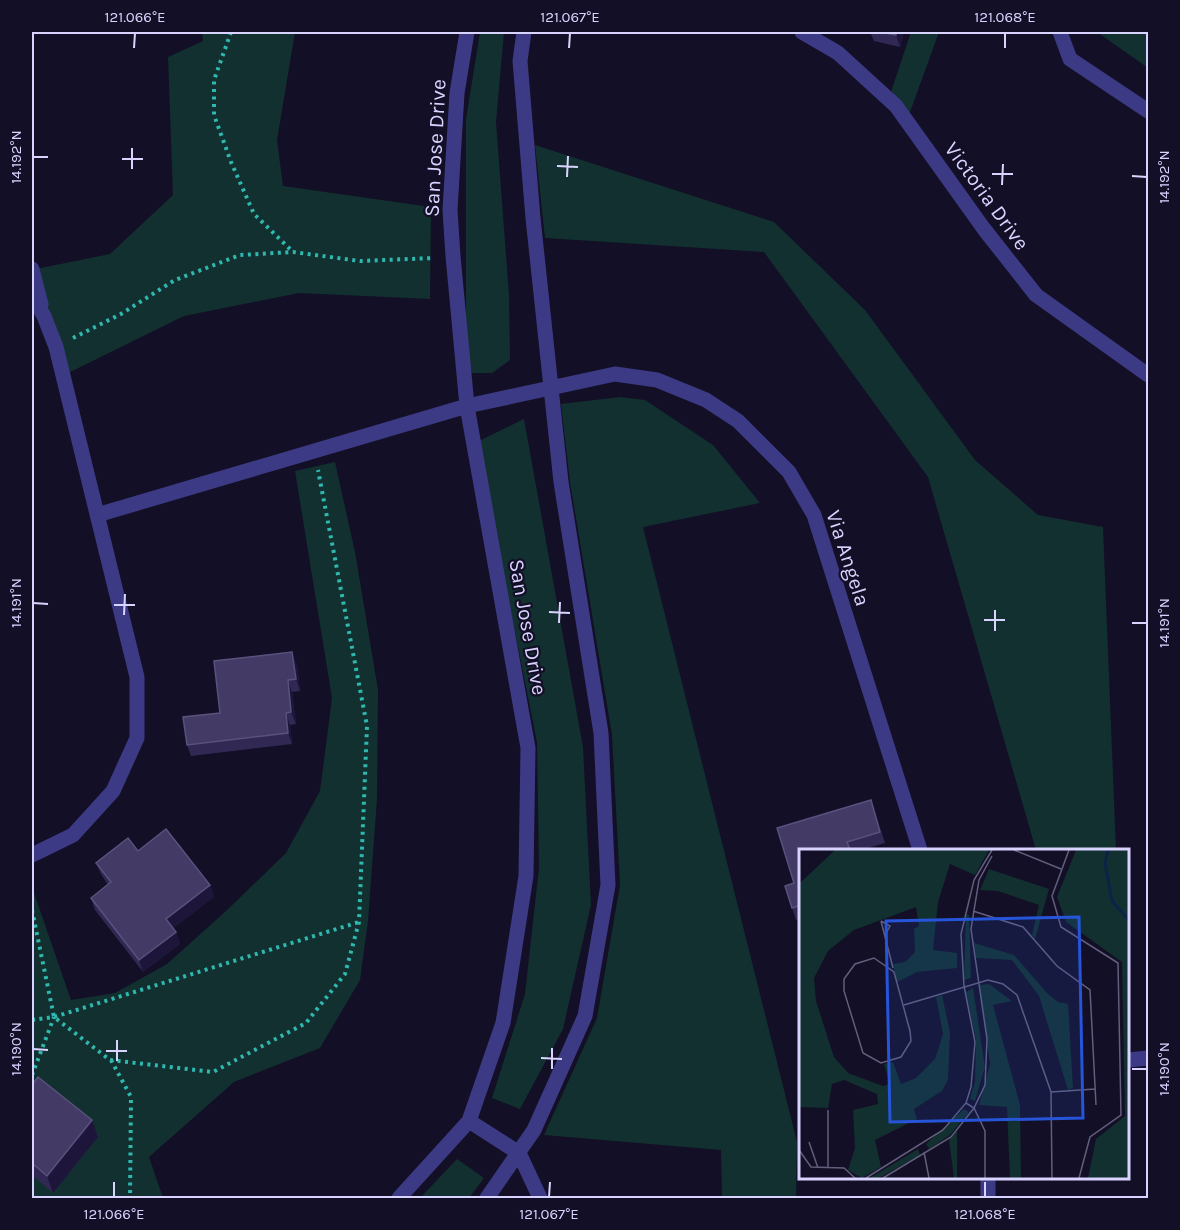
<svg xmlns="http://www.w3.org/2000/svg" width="1180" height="1230" font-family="Karla,sans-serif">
<rect width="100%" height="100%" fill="#130f26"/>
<path fill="#12302f" d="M202 32H295L277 140 283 186 431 207 430 299 299 293 184 316 58 378 36 269 110 254 173 195 168 57 203 41Z
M480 32H504L496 122 509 295 510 360 492 373H466V119Z
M911 32H939L905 126 887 104Z
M1097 32H1148V68Z
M535 145 774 222 865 310 975 460 1038 515 1103 527 1116 850H1036L928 477 764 252 545 238Z
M620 397 645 400 713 445 760 503 643 527 797 1142 796 1198H722L721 1150 544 1135 597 1018 620 885 612 735 570 482 561 404Z
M524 419 583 747 591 905 563 1029 520 1109 492 1098 525 994 539 868 537 742 477 442Z
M335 462 355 552 378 690 377 799 368 921 360 980 320 1048 234 1082 149 1157 163 1198H32V887L71 1000 115 993 167 964 226 911 286 853 320 791 332 698 295 471Z
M457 1159 484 1178 469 1198H420Z"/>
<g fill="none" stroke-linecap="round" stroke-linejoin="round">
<path stroke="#2fb8b0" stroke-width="4" stroke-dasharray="3 4.5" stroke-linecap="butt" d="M231 32 214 80V115L231 162 254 214 292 251
M73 338 121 314 175 280 240 255 293 252 360 261 434 258
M32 910 54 1017 110 1060 213 1072 306 1023 345 974 359 922 367 726 318 470
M32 1020 54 1017 359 922
M111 1060 131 1097 130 1198
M32 1075 54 1017"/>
<path stroke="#3d3a85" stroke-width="15" d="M802 32 838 53 896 106 984 229 1036 295 1148 375
M1060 32 1070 59 1148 111
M32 269 41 304
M32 296 44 316 56 347 137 677V738L113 791 73 835 32 855
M97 515 467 406 615 374 657 380 706 400 738 421 789 472 814 515 920 850
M1128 1060 1148 1058
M469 1121 519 1153 540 1198
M399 1198 469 1121 503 1023 526 876 528 748 467 406 453 256 450 210 457 93 467 32
M487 1198 534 1130 585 1016 608 885 601 733 561 482 533 218 520 61 524 32
M988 1198V1178"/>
</g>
<path fill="#312854" d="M870 32H904L900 47 874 41Z
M297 664 300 691 292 692 296 724 290 725 292 744 191 756 187 745 220 713Z
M871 800 885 843 861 850H801V918L796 920 785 886 794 883 777 828Z
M138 851 210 885 214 897 173 928 176 932 180 944 143 972 95 910 91 898 108 885 101 874 96 863Z
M32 1085 92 1120 98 1137 53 1193 32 1175Z"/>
<path fill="#1d163a" d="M897 32H904L900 47 896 35Z
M292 652 297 664 300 691 296 679Z
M288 680 292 692 296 724 291 712Z
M286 713 290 725 292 744 288 733Z
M210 885 214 897 170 930 166 919Z
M176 932 180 944 143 972 139 960Z
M92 1120 98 1137 53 1193 47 1176Z"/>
<path fill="#433a66" stroke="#5a527e" stroke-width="1.5" d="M880 32H897L896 35Z
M292 652 296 679 288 680 291 712 286 713 288 733 187 745 183 717 220 713 214 661Z
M871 800 880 832 847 842 850 850H801V905L792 908 785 886 794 883 777 828Z
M166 829 210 885 166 919 176 932 139 960 91 898 111 882 96 863 128 838 138 851Z
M38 1077 92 1120 47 1176 32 1163V1085Z"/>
<path fill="none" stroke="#d9d4ff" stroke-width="2" d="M134 48 135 33M569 48 570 33M1005 48V33M33 157H48M122 159H143M557 166 578 167M132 169V148M992 174H1013M1132 176 1147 177M567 177 568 156M1002 185 1003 164M33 603 48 604M114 605H135M549 612 570 613M124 615 125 594M984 620H1005M559 623 560 602M1132 623H1147M995 631V610M33 1049 48 1050M106 1051H127M541 1058 562 1059M117 1061V1040M552 1069V1048M1132 1069H1147M114 1197V1182M549 1197 550 1182M985 1197V1182"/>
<g text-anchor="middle" stroke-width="4.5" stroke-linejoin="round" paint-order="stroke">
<g font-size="21" fill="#d9d4ff" stroke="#130f26">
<text transform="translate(435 148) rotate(-87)" y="7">San Jose Drive</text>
<text transform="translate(987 196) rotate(54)" y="7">Victoria Drive</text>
<text transform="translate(848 558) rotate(72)" y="7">Via Angela</text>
<text transform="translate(528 627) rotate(80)" y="7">San Jose Drive</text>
</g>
</g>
<g transform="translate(799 849)">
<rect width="330" height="330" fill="#130f26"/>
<path d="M36 1H190L176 26 151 15 139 53 134 101 158 104V119L118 123 98 133 94 115 106 113 116 103 115 80 120 77 117 58 55 81 29 102 15 129 17 152 35 208 49 224 84 237 91 235 85 215 94 213 102 235 117 229 136 210 144 185 137 148 143 146 151 183 149 231 143 242 115 260 118 270 76 291 82 318 63 329 49 321 56 299 54 261 79 255 78 245 45 231 33 235 29 259 0 258V35ZM277 1H330V329H289L297 290 326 267 323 113 267 73 258 48ZM190 20 250 40 236 90 233 86 240 56 199 42 181 41ZM167 65 170 66 172 129 165 131ZM175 94 215 106 248 144 259 153 269 155 274 239 269 241 240 147 213 111 177 109ZM190 135 213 152 194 156 221 256 222 329H211L208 258 180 256 191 215 180 136ZM174 139 186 218 176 252 171 250 176 233 177 191 167 143ZM165 260 170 263 151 286 130 300 127 295ZM158 282V329H155L150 291ZM119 300 121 306 80 329H71Z" fill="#12302f"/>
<path fill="none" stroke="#0c2248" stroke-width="3" d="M309 1 306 14 313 52 330 71"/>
<path fill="none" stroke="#625e7d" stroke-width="1.5" d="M215 1 262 20M270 1 253 47 262 78 319 114 322 266 291 288 280 329M174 62 224 78 258 117 291 141 297 256M82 72 94 119M82 72 91 77 86 86M75 109 95 123 111 182 112 192 102 208 82 214 64 204 45 142V130L56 115ZM105 156 189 131 204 135 218 146 252 243 253 329M252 243 296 240M167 254 175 259 186 282V329M29 261V319M10 293 19 319M0 301 12 318 45 319 56 329M125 303 130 329M67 329 144 281 167 254 172 238 176 193 165 137 162 85 175 31 193 1M84 329 152 288 175 259 186 236 188 190 172 80 180 31 193 7"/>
<path fill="#2655da" fill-opacity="0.15" stroke="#2655da" stroke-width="3" d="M280 68 284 269 91 273 87 72Z"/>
<rect width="330" height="330" fill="none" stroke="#d9d4ff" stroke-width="3"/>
</g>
<rect width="1180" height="1230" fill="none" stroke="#130f26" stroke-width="66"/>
<rect x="33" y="33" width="1114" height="1164" fill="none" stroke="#d9d4ff" stroke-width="2"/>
<g font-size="15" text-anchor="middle" fill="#d9d4ff">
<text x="135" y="22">121.066°E</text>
<text x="570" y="22">121.067°E</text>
<text x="1005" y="22">121.068°E</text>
<text transform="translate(16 157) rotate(-90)" y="5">14.192°N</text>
<text transform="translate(1164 177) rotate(-90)" y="5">14.192°N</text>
<text transform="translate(16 603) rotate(-90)" y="5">14.191°N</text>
<text transform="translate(1164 623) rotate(-90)" y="5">14.191°N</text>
<text transform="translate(16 1049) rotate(-90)" y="5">14.190°N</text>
<text transform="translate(1164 1069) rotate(-90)" y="5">14.190°N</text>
<text x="114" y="1219">121.066°E</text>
<text x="549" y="1219">121.067°E</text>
<text x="985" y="1219">121.068°E</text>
</g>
</svg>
